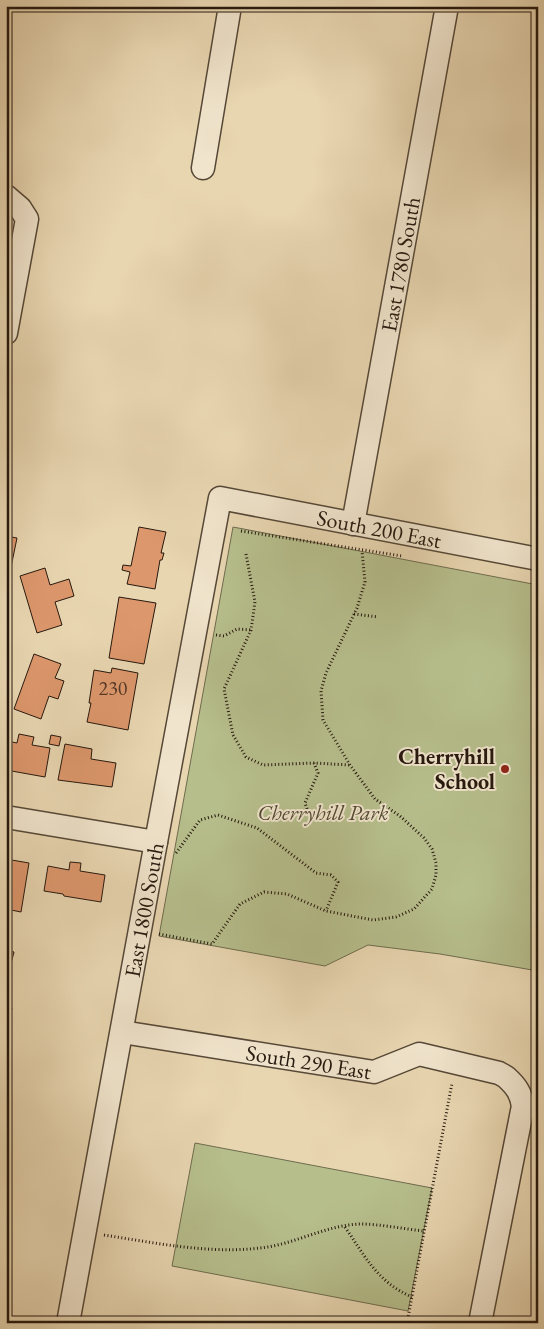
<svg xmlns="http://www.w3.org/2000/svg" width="544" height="1329" font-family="'EB Garamond',serif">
<rect width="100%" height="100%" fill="#e8d6b1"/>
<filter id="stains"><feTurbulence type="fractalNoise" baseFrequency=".004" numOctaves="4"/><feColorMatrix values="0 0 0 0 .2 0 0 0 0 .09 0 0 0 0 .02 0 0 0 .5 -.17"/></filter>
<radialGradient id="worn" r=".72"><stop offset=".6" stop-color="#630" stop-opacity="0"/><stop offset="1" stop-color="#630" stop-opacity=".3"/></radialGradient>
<path fill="#b6be8c" stroke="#6e6b4d" d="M233 527 538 585V971L440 954 368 945 325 966 159 936Z
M195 1143 432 1188 408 1311 172 1266Z"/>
<path fill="#dd976c" stroke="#26180e" d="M139 527 166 532 161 553H164L162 560H160L155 589 127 584 130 572 122 570 123 565 131 566Z
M6 536 17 538 11 567 6 566Z
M45 568 50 585 69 579 74 596 55 602 62 625 37 633 20 576Z
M119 597 156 603 144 664 109 658Z
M34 654 61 664 55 678 64 681 58 699 49 696 41 719 14 709Z
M112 668 138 673 128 730 87 722 91 703H89L94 670 111 673Z
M6 733H9L7 741 17 743 19 734 34 737 32 745 50 748 45 777 6 770Z
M51 735 61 737 59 746 49 744Z
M65 744 92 749 91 759 116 763 112 787 58 780Z
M6 859 29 863 21 912 6 909Z
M70 862 81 863 80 871 105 875 101 902 64 896 63 894 44 891 48 866 69 870Z
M6 950 14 952 6 983Z
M8 1007 12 1008 7 1034 6 1015Z"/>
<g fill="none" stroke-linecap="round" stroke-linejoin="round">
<defs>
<g id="street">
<path d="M203 168 230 6"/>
<path d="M6 196 20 208 27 219 6 333"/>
<path id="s1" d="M353 524 447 6"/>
<path d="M6 817 156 842"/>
<path id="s2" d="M122 1032 374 1072 419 1054 499 1073 506 1077C516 1086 521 1093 523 1106L480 1323"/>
<path id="s3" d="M68 1323 156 842 220 498 538 559"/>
</g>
</defs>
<use href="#street" stroke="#564837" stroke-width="25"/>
<path stroke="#26180e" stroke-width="3" stroke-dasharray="1 2.5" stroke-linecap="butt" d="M241 531 402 556
M246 554 255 602 251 630 224 689 233 735 246 757 263 765 314 763 349 765
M354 614 378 617
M216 635 224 636 237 629 251 630
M307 809 305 803 318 773 314 763
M176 853 200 820 218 815 257 828 316 873 331 875 338 882 326 911
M159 934 212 944 240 904 264 892 287 894 326 911 373 920 396 917 414 909 432 889 436 875V863L432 849 424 838 400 816 375 799 350 765 323 720 321 691 326 673 357 608 365 582 362 551
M345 1227C365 1256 377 1282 412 1297
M104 1235C156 1243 208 1254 260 1248 293 1245 326 1225 360 1224 380 1224 404 1229 424 1231
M407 1323 452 1083"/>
<use href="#street" stroke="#f0e4cc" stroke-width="22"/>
</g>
<circle fill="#8f2418" stroke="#f0e4cc" stroke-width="2" cx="505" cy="769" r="5"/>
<g text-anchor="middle" stroke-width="4" stroke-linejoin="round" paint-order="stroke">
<g font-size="20" fill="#543826">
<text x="113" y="695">230</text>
</g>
<g font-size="22" fill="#26180e" stroke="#f0e4cc">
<text dy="8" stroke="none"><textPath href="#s1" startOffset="264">East 1780 South</textPath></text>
<text dy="8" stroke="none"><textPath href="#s3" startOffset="1001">South 200 East</textPath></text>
<text dy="8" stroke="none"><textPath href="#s3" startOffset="420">East 1800 South</textPath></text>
<text dy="8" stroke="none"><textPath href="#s2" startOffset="189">South 290 East</textPath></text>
</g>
<g font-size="22" font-weight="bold" fill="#26180e" stroke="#f0e4cc" text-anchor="end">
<text x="495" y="764">Cherryhill<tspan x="495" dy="25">School</tspan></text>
</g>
<g font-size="22" font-style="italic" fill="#514a34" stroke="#f0e4cc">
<text x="323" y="820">Cherryhill Park</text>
</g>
</g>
<rect width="544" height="1329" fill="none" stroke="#e8d6b1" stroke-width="25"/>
<rect x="8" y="8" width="529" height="1314" fill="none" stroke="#26180e" stroke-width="2.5"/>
<rect x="12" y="12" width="519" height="1304" fill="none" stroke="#26180e"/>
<rect width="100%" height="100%" filter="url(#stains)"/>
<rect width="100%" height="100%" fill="url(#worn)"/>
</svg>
